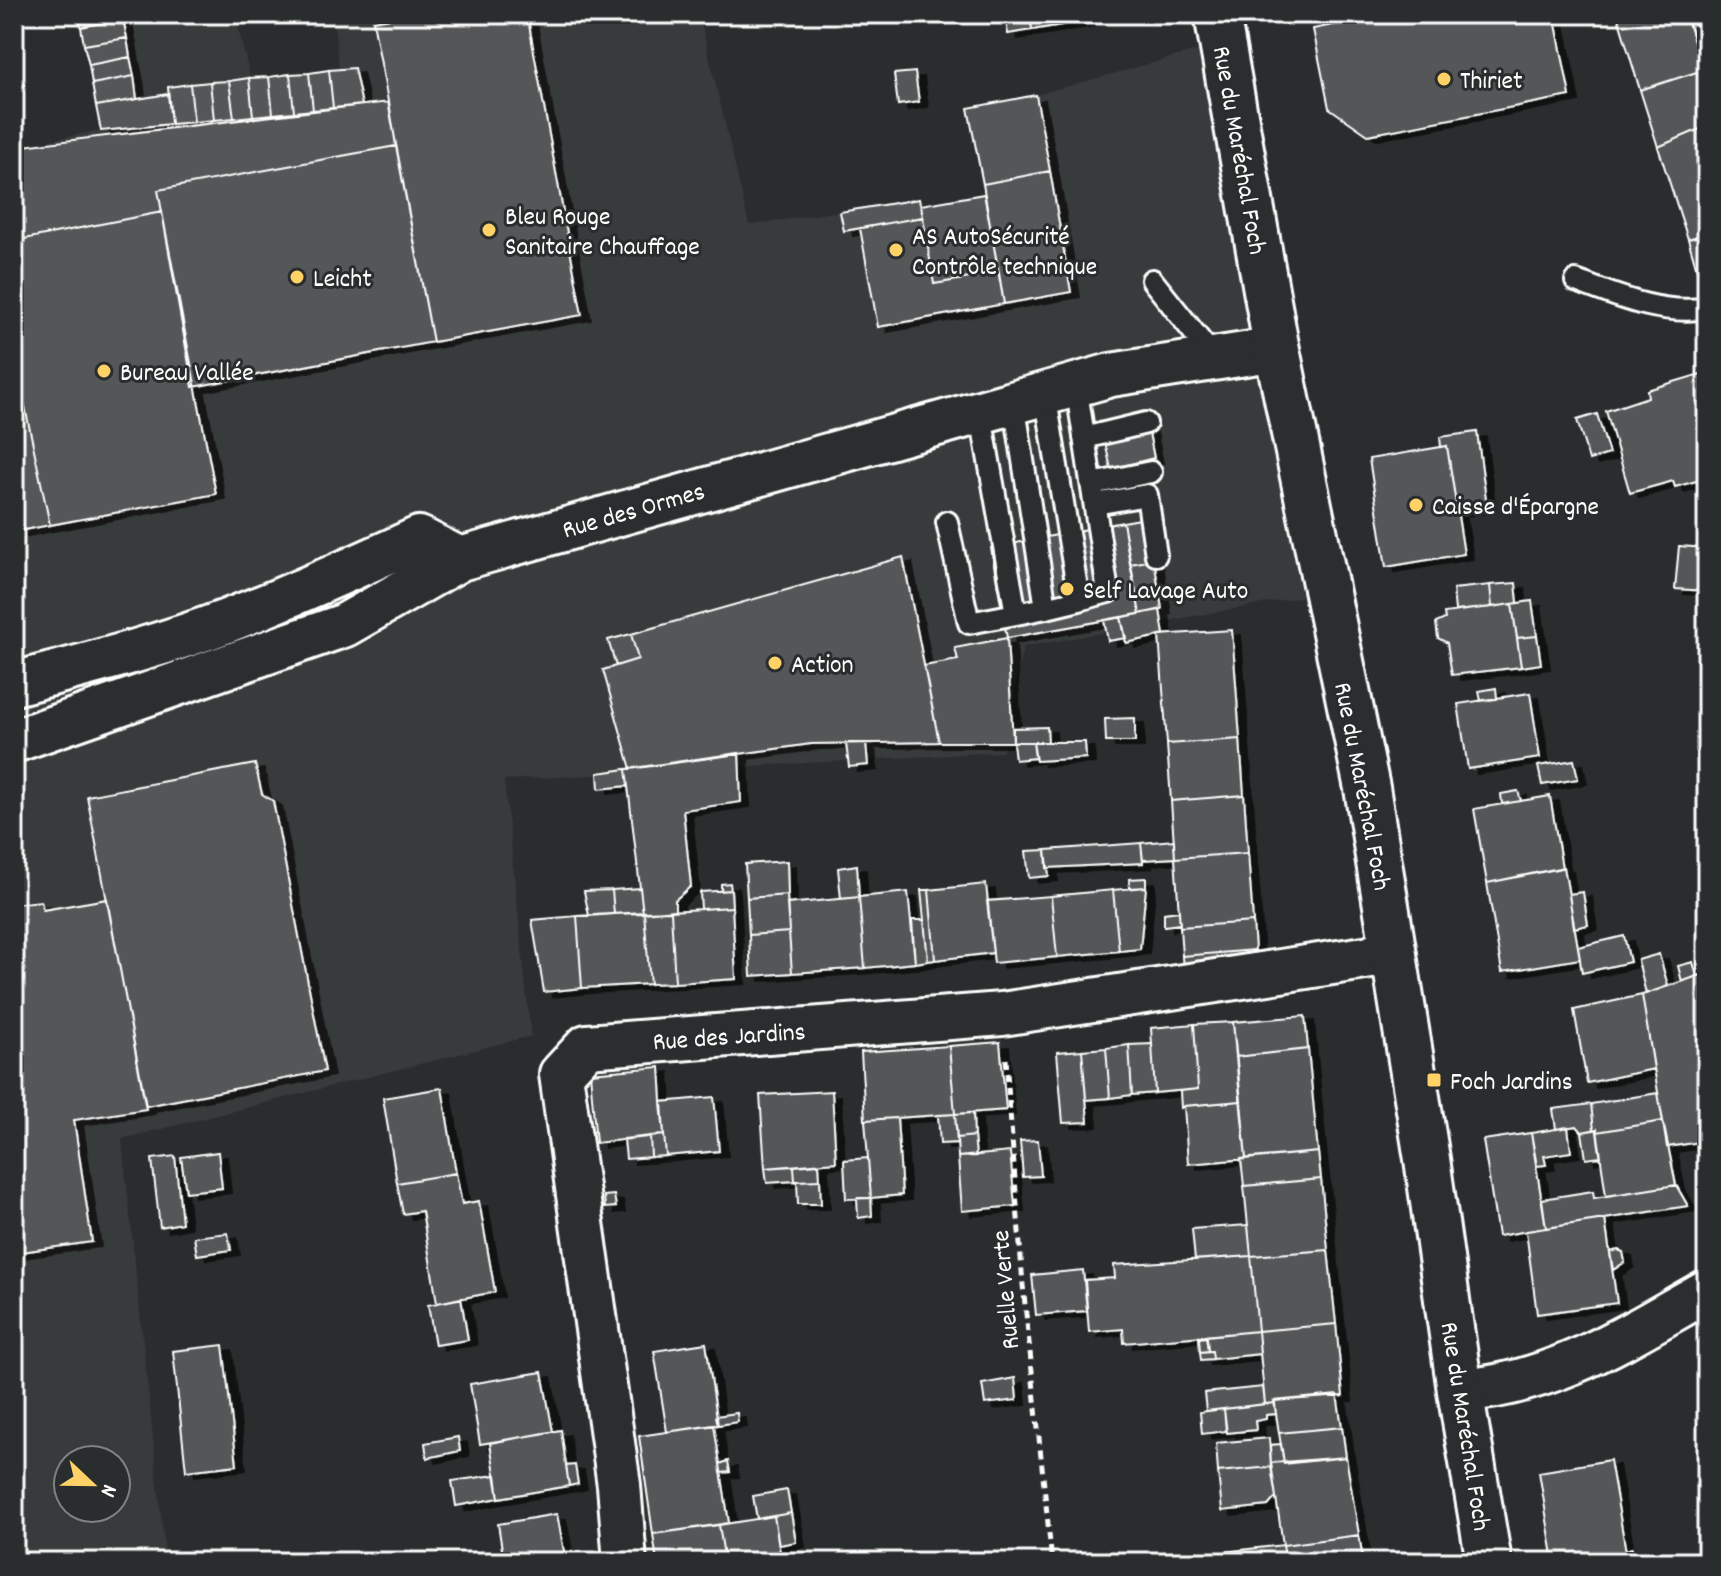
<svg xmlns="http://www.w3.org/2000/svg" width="1721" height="1576" font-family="Dekko,sans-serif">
<defs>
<filter id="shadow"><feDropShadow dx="9" dy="5" stdDeviation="0" flood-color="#0009"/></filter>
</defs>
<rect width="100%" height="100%" fill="#2a2d2e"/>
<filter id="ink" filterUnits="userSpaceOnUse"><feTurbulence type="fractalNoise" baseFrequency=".0125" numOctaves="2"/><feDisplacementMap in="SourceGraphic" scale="16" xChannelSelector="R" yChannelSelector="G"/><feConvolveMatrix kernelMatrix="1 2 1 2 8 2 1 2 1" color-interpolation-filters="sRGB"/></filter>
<g filter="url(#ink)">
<path fill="#373a3b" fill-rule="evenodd" d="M80 14H235L250 78 339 70 333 14H699L749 225 919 199 921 205 983 194 968 108 1036 95 1203 49 1301 597 1023 647 1003 752 504 780 531 1036 122 1139 166 1562H14V211L22 208 14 147 101 130ZM68 1460H116V1508H68Z"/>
<path fill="#555758" stroke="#fff" stroke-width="2" filter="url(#shadow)" d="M79 14H122L123 19 81 27Z
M414 14H527L582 315 433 342 373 21Z
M1005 14H1030L1032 30 1008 34Z
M1030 14H1121V15L1032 30Z
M1338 14H1387L1339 24Z
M1387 14H1554L1570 96 1368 135 1329 108 1313 29Z
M1617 14H1685L1703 70 1640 90Z
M1705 16 1707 43 1696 47 1688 21Z
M123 19 127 38 84 45 81 27Z
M127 38 130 57 89 65 84 45Z
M130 57 134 76 92 84 89 65Z
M354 68 362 105 333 108 329 70Z
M329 70 333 108 313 110 309 73Z
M1703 70 1707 82V126L1658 147 1640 90Z
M915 72 919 102 898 105 894 74Z
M309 73 313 110 294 112 290 74Z
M290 74 294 112 273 114 269 77Z
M134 76 137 99 96 106 92 84Z
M269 77 273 114 253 116 249 78Z
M249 78 253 116 234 118 229 81Z
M229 81 234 118 214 120 210 82Z
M210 82 214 120 194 122 190 84Z
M190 84 194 122 171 124 168 87Z
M168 94 171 124 101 131 96 106Z
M1036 95 1050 171 983 184 968 108Z
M389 102 396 146 158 190 162 212 14 241V211L22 209 14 147Z
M1707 126V233L1688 239 1658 147Z
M396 146 433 342 193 387 158 190Z
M1050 171 1071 292 1004 304 983 184Z
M984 194 999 273 934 284 921 205Z
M919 199 923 217 844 231 840 212Z
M162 212 216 494 50 525 14 355V241Z
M923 217 934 284 999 273 1004 304 878 327 860 228Z
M1707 234V278L1700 280 1688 239Z
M14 355 50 525 14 532Z
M1707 372V478L1675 487 1673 481 1630 493 1606 411 1648 397 1647 390Z
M1597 414 1609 454 1589 460 1577 420Z
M1148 428 1154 458 1111 469 1104 438Z
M1477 432 1487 507 1457 511 1447 446 1441 447 1440 437Z
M1447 446 1464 554 1386 567 1369 459Z
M1146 518 1154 560 1130 564 1123 522Z
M1123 522 1140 614 1007 638 991 548Z
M1679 546 1707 548V591L1675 589Z
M903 557 939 742 811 744 631 769 603 670 638 659 631 634Z
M1154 560 1162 609 1140 614 1130 564Z
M1516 583 1518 603 1492 607 1490 585Z
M1490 585 1492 607 1455 611 1453 589Z
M1532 601 1537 636 1517 638 1512 604Z
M1512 604 1521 667 1452 675 1447 643 1438 638 1436 623 1445 619 1444 613Z
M1160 610 1164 635 1126 643 1121 617Z
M1121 617 1126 638 1108 641 1104 620Z
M1232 630 1240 739 1167 744 1159 635Z
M631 634 638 659 616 666 608 640Z
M1537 636 1541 664 1521 667 1517 638Z
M1007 638 1013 742H939L924 666 958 660 955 648Z
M1496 688 1497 699 1481 701 1479 691Z
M1530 693 1540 758 1468 769 1458 704Z
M1135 718V742H1106L1105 719Z
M1047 727 1048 742H1013V728Z
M1240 739 1244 795 1171 801 1167 744Z
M1013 742H1033L1035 758 1015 760Z
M1033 742H1085L1086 758 1036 761Z
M846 743H866L868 765 849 767Z
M739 753 741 802 683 810 691 886 675 900V910L643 913 626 769Z
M1574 760 1578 779 1542 785 1538 766Z
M255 764 262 794 273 801 325 1071 146 1106 87 796Z
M626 769 628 786 599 789 598 773Z
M1518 791 1521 801 1502 804 1501 794Z
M1244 795 1248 853 1175 858 1171 801Z
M1550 796 1562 868 1487 883 1474 809Z
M1174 840 1175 858 1143 860 1141 843Z
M1141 843 1143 863 1047 868 1046 850Z
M1046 850 1049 876 1029 878 1026 851Z
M1248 853 1253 922 1180 927 1175 858Z
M787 861 788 895 747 898 745 864Z
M857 865 859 897 841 899 838 868Z
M1564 867 1580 959 1502 972 1487 883Z
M1146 878V887L1130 888 1129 879Z
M730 883 731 890 721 891V884Z
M986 884 993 953 935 960 929 890Z
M1146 887 1140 949 1119 951 1113 890Z
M640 888 643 913 614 914 612 890Z
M612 890 614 914 589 916 584 891Z
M731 890 732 907 701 909 700 892Z
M921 890H929L935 960 928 961Z
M1113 890 1119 951 1057 957 1051 896Z
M908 892 915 963 865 968 859 897Z
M1583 892 1588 925 1574 928 1569 894Z
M787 895 789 932 749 935 747 898Z
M1051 896 1057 957 994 963 987 901Z
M859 897 865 968 792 973 787 904Z
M107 899 146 1109 74 1120 92 1242 14 1253V904L41 901 43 910Z
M732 907 736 979 675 983 671 911Z
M671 911 675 983 650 984 644 912Z
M1179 911 1180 924 1164 926V913Z
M644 912 650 984 582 988 577 916Z
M577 916 582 988 544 992 532 920Z
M912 920H924L928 961 915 963Z
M1253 922 1255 950 1182 956 1180 927Z
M789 932 792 973 751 976 749 935Z
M1624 936 1630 962 1582 973 1578 947Z
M1255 950 1256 963 1183 970 1182 956Z
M1659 954 1668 986 1646 994 1638 960Z
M1693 962 1697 976 1682 982 1678 966Z
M1707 973V1141L1667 1147 1642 995Z
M1642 995 1654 1069 1587 1083 1574 1010Z
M1305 1016 1308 1049 1236 1057 1233 1022Z
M1233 1022 1241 1101 1184 1106 1181 1108 1180 1091 1198 1089 1194 1024Z
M1194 1024 1198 1089 1155 1093 1151 1028Z
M1000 1042 1006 1110 955 1114 949 1046Z
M1152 1044 1155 1093 1132 1095 1129 1045Z
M1129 1045 1132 1095 1110 1098 1106 1048Z
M949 1046 955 1114 865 1120 861 1052Z
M1106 1048 1110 1098 1086 1100 1082 1050Z
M1308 1049 1318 1152 1246 1159 1236 1057Z
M1082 1050 1088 1122 1063 1123 1057 1052Z
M660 1067 664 1135 596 1143 590 1073Z
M442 1088 456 1173 397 1183 383 1098Z
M832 1091 836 1162 765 1168 760 1095Z
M1658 1093 1663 1121 1597 1132V1129L1594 1130 1591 1104Z
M714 1097 719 1151 666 1156 661 1102Z
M1241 1101 1246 1159 1188 1164 1184 1106Z
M1591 1104 1594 1130 1582 1132 1577 1126 1556 1129 1553 1109Z
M973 1113 974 1136 957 1138 955 1114Z
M955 1114 957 1143 940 1144 938 1115Z
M897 1118 902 1195 871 1198 865 1120Z
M1663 1121 1676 1185 1606 1196 1597 1132Z
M1568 1127 1571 1152 1544 1156 1546 1165 1537 1166 1531 1133Z
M1597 1129 1601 1157 1586 1159 1582 1132Z
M1531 1133 1546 1228 1498 1236 1483 1140Z
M664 1135 666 1156 651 1157 650 1136Z
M650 1136 651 1157 626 1159 624 1139Z
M974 1136 976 1156 958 1157 957 1138Z
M1038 1140 1041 1176 1023 1177 1020 1141Z
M218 1152 222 1188 186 1192 181 1157Z
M1010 1152 1015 1206 962 1211 958 1157Z
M1318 1152 1321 1179 1244 1186 1241 1159Z
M175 1156 182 1223 160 1227 152 1159Z
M868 1158 871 1198 846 1199 844 1160Z
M819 1164 820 1180 795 1181 794 1166Z
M794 1166 795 1181 767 1183 765 1168Z
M456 1173 462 1204 479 1201 495 1292 437 1303 422 1211 403 1214 397 1183Z
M1321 1179 1328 1250 1251 1256 1244 1186Z
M820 1180 821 1204H798L797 1181Z
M1676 1185 1688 1206 1546 1228 1542 1199 1593 1191 1594 1198Z
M614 1195 616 1207 605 1208 604 1196Z
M857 1198H871L872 1216 858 1218Z
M1605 1219 1617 1303 1537 1314 1526 1231Z
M1248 1225 1251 1256 1195 1260 1192 1229Z
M228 1233 231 1250 197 1255 194 1237Z
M1328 1250 1336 1324 1258 1331 1251 1256Z
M1618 1250 1623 1252 1625 1262 1613 1270 1610 1252Z
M1251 1256 1258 1331 1124 1343 1123 1329 1089 1332 1085 1280 1115 1278 1114 1265Z
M1083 1270 1087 1311 1036 1315 1032 1275Z
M461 1298 468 1340 435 1345 428 1305Z
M1336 1324 1343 1396 1274 1401 1275 1403 1265 1404 1258 1331Z
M1258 1331 1260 1354 1213 1359 1212 1351H1208L1206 1336Z
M1207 1337 1208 1351 1200 1352 1199 1338Z
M706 1343 718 1425 667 1432 654 1351Z
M223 1345 237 1465 186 1471 173 1351Z
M1212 1351 1213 1359 1201 1360 1200 1352Z
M542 1372 553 1432 480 1444 470 1384Z
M1015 1378 1017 1400 985 1404 982 1384Z
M1263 1387 1265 1404 1206 1411 1204 1393Z
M1337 1395 1342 1427 1279 1433 1274 1401Z
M1275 1403 1276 1414 1266 1415V1419L1255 1421 1256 1430 1227 1433 1224 1409Z
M1224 1409 1226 1431 1202 1434 1200 1412Z
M737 1413 738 1422 718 1425 716 1416Z
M714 1425 729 1523 653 1534 639 1436Z
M1342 1427 1346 1457 1284 1464 1279 1433Z
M561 1430 569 1486 499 1498 490 1443Z
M458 1437 460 1451 427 1458 425 1443Z
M1269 1438 1271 1467 1218 1472 1216 1443Z
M1281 1444 1284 1462 1271 1463 1270 1445Z
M1346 1457 1359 1535 1283 1545 1271 1463Z
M1610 1460 1626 1552 1572 1562H1554L1539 1472Z
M728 1461 730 1472 721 1473 720 1464Z
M575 1465 578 1484 569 1486 566 1466Z
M1271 1467 1276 1497 1268 1506 1222 1511 1218 1472Z
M496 1475 499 1498 456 1506 452 1481Z
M787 1490 791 1513 757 1519 753 1496Z
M791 1513 796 1542 779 1545 774 1516Z
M557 1514 566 1562H504L498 1524Z
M774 1516 781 1559 725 1562 719 1525Z
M719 1525 725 1562H657L653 1534Z
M1359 1535 1363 1559 1345 1562H1286L1283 1545Z
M1283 1545 1286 1562H1225L1224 1552Z
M1632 1548 1635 1562H1572L1626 1552V1550Z
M1224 1552 1225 1562H1201L1200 1556Z"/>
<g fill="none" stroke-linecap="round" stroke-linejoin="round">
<defs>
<path id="service" d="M1152 280 1215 359
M1576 281C1616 296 1663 316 1707 308
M1076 385 1108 592 1079 600
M1045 393 1079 600 1046 608
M1014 402 1046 608 1016 614
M1084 438 1146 423
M1092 484 1151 472
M1095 504 1147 495 1156 555
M947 522 969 623 1016 614 980 410"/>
<path id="minor" d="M14 684C85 665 158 647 227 621 292 596 356 567 419 538L460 559
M14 741 345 625 460 559 1111 375 1277 349
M1460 1391C1557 1383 1624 1337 1707 1291
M625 1562 619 1485 561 1074 587 1046 1002 1014 1371 957 1393 945"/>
<path id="primary" d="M1217 14 1275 340 1367 788 1427 1159 1460 1391 1489 1562"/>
</defs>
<use href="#service" stroke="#fff" stroke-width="26"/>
<use href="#minor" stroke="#fff" stroke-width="48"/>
<use href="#primary" stroke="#fff" stroke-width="50"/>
<path stroke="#fff" stroke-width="5" stroke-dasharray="8 6" stroke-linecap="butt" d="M1006 1059 1023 1285 1052 1562"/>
<use href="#service" stroke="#2a2d2e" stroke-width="20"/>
<use href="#minor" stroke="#2a2d2e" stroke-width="42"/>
<use href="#primary" stroke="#2a2d2e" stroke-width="44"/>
</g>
</g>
<g fill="#ffd166" stroke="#2a2d2e" stroke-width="3">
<circle cx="1444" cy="79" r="8"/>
<circle cx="489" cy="230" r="8"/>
<circle cx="896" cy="250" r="8"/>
<circle cx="297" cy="277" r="8"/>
<circle cx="104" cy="371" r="8"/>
<circle cx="1416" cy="505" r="8"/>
<circle cx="1067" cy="589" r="8"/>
<circle cx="775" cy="663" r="8"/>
<rect x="1426" y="1072" width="16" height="16" rx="4"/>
</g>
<g text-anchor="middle" stroke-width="6" stroke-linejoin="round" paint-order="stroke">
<g font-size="26" fill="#fff" stroke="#2a2d2e" text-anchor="start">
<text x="1460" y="88">Thiriet</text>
<text x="505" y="224">Bleu Rouge<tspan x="505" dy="30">Sanitaire Chauffage</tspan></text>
<text x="912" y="244">AS AutoSécurité<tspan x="912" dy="30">Contrôle technique</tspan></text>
<text x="313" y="286">Leicht</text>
<text x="120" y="380">Bureau Vallée</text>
<text x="1432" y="514">Caisse d'Épargne</text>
<text x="1083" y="598">Self Lavage Auto</text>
<text x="791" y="672">Action</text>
<text x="1450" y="1089">Foch Jardins</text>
</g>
<g font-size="26" fill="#fff" stroke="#2a2d2e">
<text transform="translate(1241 150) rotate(80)" y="9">Rue du Maréchal Foch</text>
<text transform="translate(633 509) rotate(-16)" y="9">Rue des Ormes</text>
<text transform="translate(1364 786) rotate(79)" y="9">Rue du Maréchal Foch</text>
<text transform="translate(729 1035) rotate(-4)" y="9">Rue des Jardins</text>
<text transform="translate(1004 1290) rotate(-95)" y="9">Ruelle Verte</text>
<text transform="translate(1467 1426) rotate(81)" y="9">Rue du Maréchal Foch</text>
</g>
</g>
<rect width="1721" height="1576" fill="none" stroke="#2a2d2e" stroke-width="48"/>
<rect x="24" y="24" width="1673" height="1528" fill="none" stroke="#fff" stroke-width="3" filter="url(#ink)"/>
<g transform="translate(92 1484) rotate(112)"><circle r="38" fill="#2a2d2e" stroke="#7f8182" stroke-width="2"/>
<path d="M0-6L14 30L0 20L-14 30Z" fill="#ffd166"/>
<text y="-12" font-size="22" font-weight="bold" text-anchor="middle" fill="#ffffff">N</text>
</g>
</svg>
